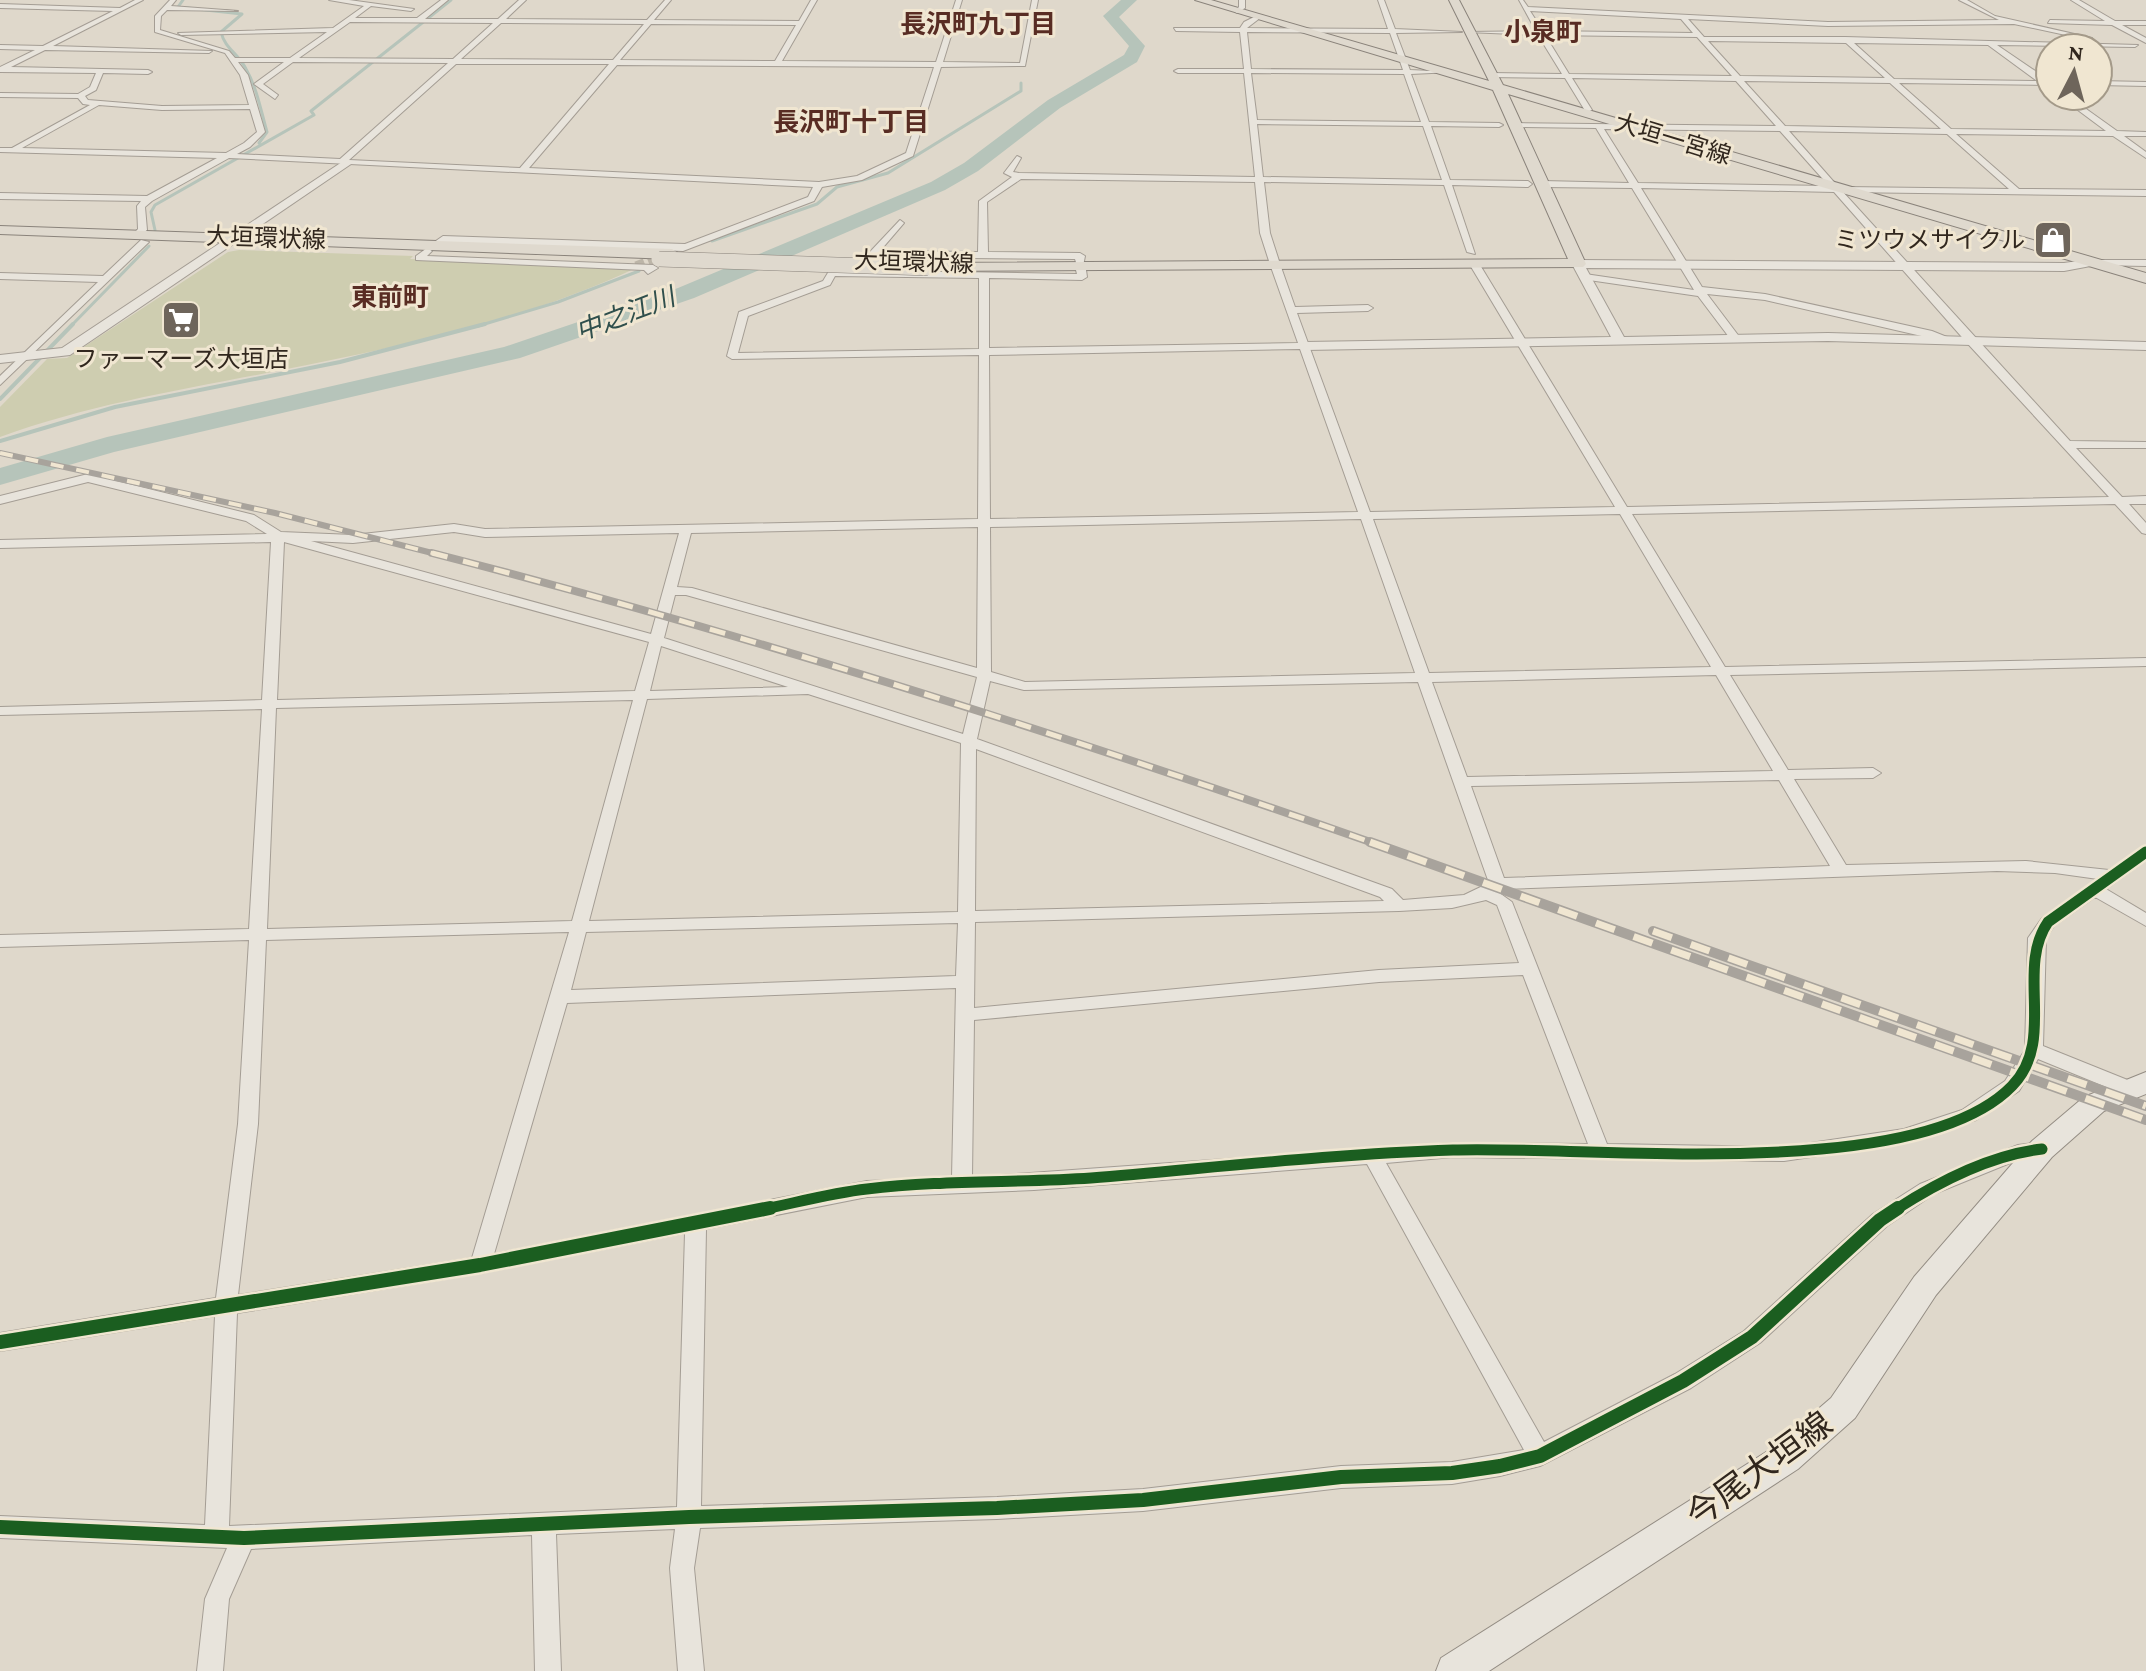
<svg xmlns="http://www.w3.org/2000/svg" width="2146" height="1671" font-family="'Crimson Pro','Noto Sans JP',serif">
<rect width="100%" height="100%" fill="#dfd8cb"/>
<path fill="#cecdb0" d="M239 250 413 256 410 259 638 267C535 316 419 343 307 365 204 386 99 401 0 437V407L47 359 67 358 228 252Z"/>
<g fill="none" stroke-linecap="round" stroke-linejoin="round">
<path stroke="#b6c4ba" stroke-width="3" d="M183 0 178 7 242 14 221 32C225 49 238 53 246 69 257 88 261 111 267 132L259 143
M155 230 151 212 155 205 314 115 311 111 451 0
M712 241 817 204 837 187 888 173 1021 91V83
M71 326 149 246
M478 326 558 302 639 271"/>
<path stroke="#b6c4ba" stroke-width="4" d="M0 399 73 324
M0 441 115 407 340 362 485 324"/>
<path fill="#b6c4ba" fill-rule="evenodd" d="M1121 0H1137L1119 17 1145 46 1137 62 1060 108 978 171 945 190 694 298 520 358 114 452 0 485V468L107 437 504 347 678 288 931 182 964 163 1048 100 1124 55 1129 46 1103 16Z"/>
<path stroke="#bcb5a8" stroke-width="9" stroke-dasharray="9 4" stroke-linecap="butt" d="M636 266 672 252"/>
<defs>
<path id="minor" d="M135 0H143L53 46 212 51 209 53 45 50 11 67 148 70 152 72 148 74 103 73 96 90 85 96 88 100 162 106 249 105 240 75 225 53 155 32V16L170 0H176L171 6 238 11 167 10 161 16 160 30 229 51 235 58H290L327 32 181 35 178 33 333 28 364 6 329 0H349L414 9 411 11 371 6 355 18H417L441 0H448L425 19H498L519 0H526L506 19 647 20 665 0H671L654 20 799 21 811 0H817L782 61 936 62 956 0H962L943 62 1020 63 1032 0H1038L1025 66 941 67 913 156 862 180 822 187 814 201 683 251 445 242 435 248 430 245 443 236 685 244 808 197 813 187 229 158 152 201 145 207 147 230 138 237 133 234 138 229 137 206 141 201 0 199V193L147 196 217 158 0 152V148H12L90 105 83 104 78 98 0 97V93L78 94 90 87 96 73 0 72V67L35 50 0 49V45L43 46 113 11 0 8V4L120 8ZM350 22 493 23 453 59 299 58ZM501 23 644 24 613 60 461 59ZM651 24 796 25 775 61 620 60ZM238 62H284L254 84 275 99 278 95 263 84 293 62 448 63 340 159 237 154 250 147 265 132 248 75ZM456 64H609L520 168 349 160ZM617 65 934 67 906 153 857 176 819 182 529 168ZM99 105 162 110 250 109 257 132 244 143 226 153 22 148Z
M1239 0H1245V8L1237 13 1234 11 1239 7Z
M1378 0H1384L1395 29 1462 32 1396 33 1410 70 1452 72 1411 74 1429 122 1499 123 1503 125 1499 127 1431 126 1450 180 1528 181 1532 184 1528 187 1452 185 1475 254 1467 252 1444 185 1264 182 1270 233 1279 261 1274 264 1269 261 1260 233 1255 182 1021 179 987 202 988 252 1080 253 1085 256 1083 266H1077L1075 259 873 257 868 254 900 220 904 223 880 251 978 252 979 201 1012 177 1004 173 1017 156 1021 158 1013 172 1019 173 1255 177 1244 73H1178L1174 71 1178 69H1244L1240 32 1176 31 1174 28H1240L1244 22 1258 15 1260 18 1247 28 1388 29ZM1247 32 1390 33 1403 70 1251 69ZM1251 73 1404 74 1421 122 1257 120ZM1257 124 1423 126 1442 180 1263 177Z
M1519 0H1523L1528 7 1828 22 1999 20 1959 0H1967L1995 16 2092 38 2089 40 2014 24 1828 26 1688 19 1704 37H1845L2138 45 2135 47 1997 45 2050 81V85L1899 83 1951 129 2106 131 2059 96H2068L2117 131 2146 132V136H2124L2146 152V158L2113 136 1956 134 2019 189 2146 190V196L1843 192 2070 441 2146 442V448H2076L2122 497 2146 496V504H2129L2146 523V534L2142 533 2115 504 1632 514 1725 667 2146 658V666L1730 675 1788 770 1873 768 1881 773 1873 778 1794 779 1846 865 2026 861 2109 870 2146 847V860L2106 889 2146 913V926L2095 897 2054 926 2046 938 2043 1046 2135 1083 2137 1088 2135 1093 2128 1095 2121 1093 2038 1059 2019 1091 1976 1120 1904 1143 1784 1161 1453 1157 1386 1163 1544 1442 1675 1374 1744 1331 1873 1214 1920 1184 2018 1145 2042 1142 2049 1144 2052 1149 2049 1154 2020 1159 1934 1194 1887 1226 1760 1343 1691 1388 1540 1466 1500 1476 1452 1484 1341 1488 1143 1511 997 1519 700 1528 694 1568 704 1671H678L670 1568 675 1529 556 1534 561 1671H535L532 1535 251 1549 229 1599 223 1671H197L205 1599 227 1548 0 1538V1516L205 1525 215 1316 0 1351V1333L216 1298 238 1124 249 940 0 947V935L249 929 262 709 0 715V707L262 700 271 542 0 548V540L267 534 246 521 88 482 0 504V496L88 474 254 515 281 532 353 535 454 524 485 529 978 519 979 355 732 359 727 356 739 312 823 281 829 271 832 270 1077 274 1076 270 1081 267 1086 270 1087 277 1082 280 989 278V348L1298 343 1271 267 1276 264 1281 267 1295 307 1368 305 1373 308 1368 311 1297 313 1370 512 1615 507 1470 265 1475 262 1480 265 1627 507 2109 497 1968 344 1834 192 1641 188 1702 287 1765 294 1932 331 1952 339V343L1765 300 1707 294 1741 339 1736 342 1732 341 1698 296 1582 279V275L1585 274 1694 290 1632 188 1543 187 1539 184 1543 181 1629 183 1596 128 1516 127 1513 123 1776 126 1736 81 1572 78 1592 110 1582 114 1578 112 1584 109 1565 78 1487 77 1490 73 1562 74 1538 35 1467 32 1536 31ZM1530 11 1681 19 1693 33 1543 31ZM1545 35 1697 37 1732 76 1569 74ZM1708 41 1846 43 1885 78 1740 76ZM1854 43 1988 45 2037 81 1894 79ZM1744 81 1890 83 1941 129 1785 126ZM1604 129 1780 131 1829 186 1638 183ZM1789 131 1947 134 2009 189 1845 187 1841 190ZM835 276 979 278V349L738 353 748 316 830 285ZM1300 349 1358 512 990 519 989 355ZM1620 514 1711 667 1429 673 1373 519ZM1361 519 1415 673 1025 682 991 672 990 527ZM978 527 977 668 692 588 677 587 691 533ZM454 532 485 537 679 533 651 634 311 541 353 543ZM284 542 649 642 635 691 277 700ZM675 595H686L977 677 963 734 664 638ZM661 646 788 687 650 691ZM1716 675 1773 771 1467 777 1432 682ZM990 681 1024 690 1418 682 1489 883 1464 895 1403 900 1392 889 977 739ZM808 694 961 743 958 912 589 921 647 699ZM633 700 572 921 267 929 276 708ZM976 749 1380 897 1384 901 975 911ZM1779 780 1830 866 1504 878 1471 786ZM1997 871 2055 873 2098 879 2042 918 2028 938 2025 1050 2005 1081 1962 1110 1904 1129 1784 1147 1607 1144 1512 902 1498 892 1502 889ZM1486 900 1497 905 1519 963 1379 970 974 1008 975 922 1399 911 1452 908ZM958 923 956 976 571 990 586 932ZM569 932 472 1258 238 1295 258 1124 266 940ZM1523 975 1588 1144 1453 1143 972 1177 974 1020 1379 982ZM956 988 952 1178 867 1181 494 1254 567 1003ZM1367 1164 1524 1450 1452 1462 1341 1466 1143 1489 997 1497 701 1506 706 1229 867 1197 1034 1190ZM685 1233 677 1507 229 1526 237 1313 480 1273Z
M2071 0H2079L2115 21H2146V25H2122L2146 38V43L2112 25 2048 23 2050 20 2105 21Z
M2098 81 2146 82V86L2098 85Z
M141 240 149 242 0 385V376L98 282 0 279V273L103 276Z
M427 248 432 251 427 256 653 265 658 268 648 274 644 270 416 260V256Z
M2094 260H2146V266L2091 265V261Z"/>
<path id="tertiary" d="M345 160 354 162 70 355 0 363V355L62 348Z
M2092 259 2096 261V265L2064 271 1586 268 1624 337 1828 333 2146 342V350L1828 341 1305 350 1299 346 1305 342 1611 337 1572 264 1578 260 2064 263Z"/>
<path id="secondary" d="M2146 1072V1094L2104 1111 2052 1157 1936 1295 1855 1418 1798 1469 1489 1671H1436L1441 1658 1774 1447 1831 1398 1914 1277 2032 1141 2084 1097Z"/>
<path id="primary" d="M1195 0H1211L1489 81 1449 0H1459L1503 85 2146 273V283L1508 94 1586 264 1583 267 923 271 920 268 928 263 1568 259 1493 90Z
M0 226 672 249 680 254 672 259 0 234Z"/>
</defs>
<use href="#minor" stroke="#a49d94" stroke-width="2"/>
<use href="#tertiary" stroke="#a49d94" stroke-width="2"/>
<use href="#secondary" stroke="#948d84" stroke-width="2"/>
<use href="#primary" stroke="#8a837b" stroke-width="2"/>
<use href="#minor" fill="#e8e4dc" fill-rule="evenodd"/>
<use href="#tertiary" fill="#e8e4dc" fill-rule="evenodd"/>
<use href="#secondary" fill="#e8e4dc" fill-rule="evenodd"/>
<use href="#primary" fill="#dfd9ce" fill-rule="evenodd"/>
<defs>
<path id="rail-far2" d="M0 453 275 513 440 555"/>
<path id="rail-far1" d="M432 553C751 635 1065 735 1376 844"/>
<path id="rail" d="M1370 842 2146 1120
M1653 931 2146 1106"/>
</defs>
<use href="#rail-far2" stroke="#a8a39c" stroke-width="6"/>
<use href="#rail-far1" stroke="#a8a39c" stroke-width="8"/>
<use href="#rail" stroke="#a8a39c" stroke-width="10"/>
<use href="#rail-far2" stroke="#f0e6d1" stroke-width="4" stroke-dasharray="13" stroke-linecap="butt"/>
<use href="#rail-far1" stroke="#f0e6d1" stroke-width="5" stroke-dasharray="16" stroke-linecap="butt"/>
<use href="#rail" stroke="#f0e6d1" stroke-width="7" stroke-dasharray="20" stroke-linecap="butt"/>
<defs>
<path id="primary-bridge" d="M659 259 928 268"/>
</defs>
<use href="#primary-bridge" stroke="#8a837b" stroke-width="16" stroke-linecap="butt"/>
<use href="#primary-bridge" stroke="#dfd9ce" stroke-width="15"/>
<defs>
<path id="cycleway-far1" d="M760 1210C795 1203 831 1193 867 1189 941 1180 1017 1183 1091 1178 1211 1168 1332 1154 1453 1150 1586 1145 1916 1185 2012 1086 2057 1040 2015 970 2048 922L2146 852
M1895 1210C1938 1182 1991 1155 2042 1149"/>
<path id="cycleway" d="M0 1342 480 1265 770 1208
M0 1527 244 1538 689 1517 997 1508 1143 1500 1341 1477 1452 1473 1500 1466 1540 1456 1683 1381 1752 1337 1880 1220 1898 1208"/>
</defs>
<use href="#cycleway-far1" stroke="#f0e6d1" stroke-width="16"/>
<use href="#cycleway" stroke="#f0e6d1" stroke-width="19"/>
<use href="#cycleway-far1" stroke="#1b5e20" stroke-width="11"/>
<use href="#cycleway" stroke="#1b5e20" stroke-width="14"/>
</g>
<defs>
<symbol id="shop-square" viewBox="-11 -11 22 22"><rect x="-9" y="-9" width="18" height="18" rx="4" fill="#6e655b" stroke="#f0e6d1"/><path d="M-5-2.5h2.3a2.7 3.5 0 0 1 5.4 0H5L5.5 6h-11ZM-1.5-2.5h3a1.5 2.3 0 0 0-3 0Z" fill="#fff"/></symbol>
<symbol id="supermarket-square" viewBox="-11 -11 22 22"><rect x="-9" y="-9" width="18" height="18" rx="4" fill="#6e655b" stroke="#f0e6d1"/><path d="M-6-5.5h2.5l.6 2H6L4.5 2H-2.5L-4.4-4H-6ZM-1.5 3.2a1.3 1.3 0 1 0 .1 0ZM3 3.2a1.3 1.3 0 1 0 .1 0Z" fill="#fff"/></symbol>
</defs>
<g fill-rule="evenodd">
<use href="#shop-square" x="2031" y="218" width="44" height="44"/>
<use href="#supermarket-square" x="159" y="298" width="44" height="44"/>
</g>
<g text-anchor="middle" stroke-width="6" stroke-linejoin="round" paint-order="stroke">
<g font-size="24" fill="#31271e" stroke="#f0e6d1">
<text transform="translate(1673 139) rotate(17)" y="8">大垣一宮線</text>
<text transform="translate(266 238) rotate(2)" y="8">大垣環状線</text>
<text transform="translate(914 262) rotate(2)" y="8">大垣環状線</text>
</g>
<g font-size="24" fill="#31271e" stroke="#f0e6d1" text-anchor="end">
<text x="2025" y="248">ミツウメサイクル</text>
<text x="181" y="367" text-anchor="middle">ファーマーズ大垣店</text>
</g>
<g font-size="26" font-weight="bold" fill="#582c23" stroke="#f0e6d1">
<text x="978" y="33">長沢町九丁目</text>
<text x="851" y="131">長沢町十丁目</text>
</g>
<g font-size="26" font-weight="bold" fill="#582c23" stroke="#f0e6d1">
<text x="1543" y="41">小泉町</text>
<text x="390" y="306">東前町</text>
</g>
<g font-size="26" font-style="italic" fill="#2f4f4c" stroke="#f0e6d1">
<text transform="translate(625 314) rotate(-21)" y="9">中之江川</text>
</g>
<g font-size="34" fill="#31271e" stroke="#f0e6d1">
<text transform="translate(1759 1469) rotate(-36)" y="12">今尾大垣線</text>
</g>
</g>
<g transform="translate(2074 72) rotate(6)"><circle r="38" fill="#f0e6d1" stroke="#a49a89" stroke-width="2"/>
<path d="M0-6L14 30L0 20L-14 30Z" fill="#6e655b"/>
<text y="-12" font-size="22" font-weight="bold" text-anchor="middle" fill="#31271e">N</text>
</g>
</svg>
